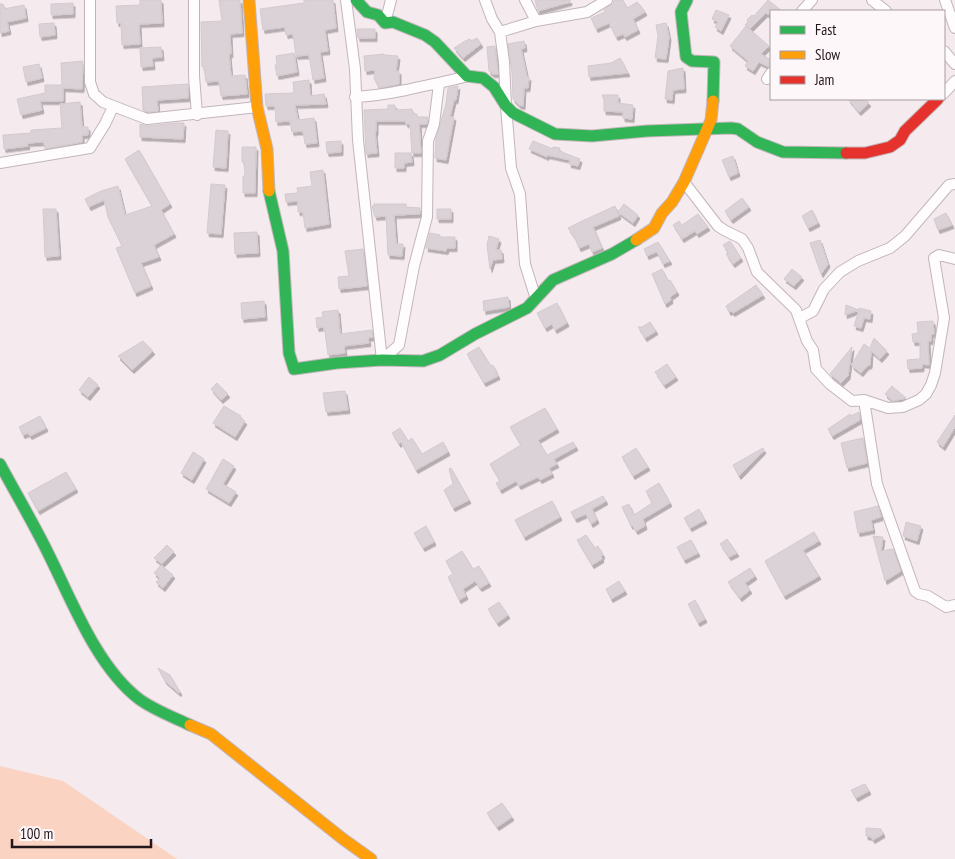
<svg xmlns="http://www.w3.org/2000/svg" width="955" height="859" font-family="'PT Sans Narrow',sans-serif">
<defs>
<filter id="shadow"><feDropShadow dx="2" dy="3.5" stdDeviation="0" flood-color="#0004"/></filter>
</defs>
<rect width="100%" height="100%" fill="#f5eaee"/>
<path fill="#fad3c2" d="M0 766 63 781 177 859H0Z"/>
<path fill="#dbd2d8" stroke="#d3cad0" filter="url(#shadow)" d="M140 0H161L162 23 139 24 140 44 122 45 121 23H117L116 6 140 5Z
M219 0H240L242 33 230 34 231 54H229L231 76 245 75 247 94 221 96 219 81 206 82 204 67H202L201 22 222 21Z
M304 0H333L336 28 325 30 328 51 320 52 324 78 313 80 309 55 296 56 293 34 286 35 285 27 263 30 260 9 304 3Z
M535 0H570V2L538 11Z
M614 0H623L627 8 637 2 641 6 645 12 633 19 638 30 625 37 623 34 616 37 609 23 596 29 591 18 605 12 604 10 613 4Z
M768 0 782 11H771L768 15 766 13 750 29 745 25 748 22 747 20 752 15 754 16Z
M73 3V14L51 15V4Z
M0 4H3L4 9 24 5 26 18 7 22 9 31 0 33Z
M716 10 729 15 721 31 715 27 718 22 712 19Z
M54 23 55 35 40 37 39 24Z
M666 23 669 37 666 59 655 58 658 36 656 25Z
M746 26 769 46 761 54 771 60 769 67 759 62 753 71 745 66 748 61 730 46Z
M357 29H375V38H358Z
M477 38 481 44 463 58 454 48 465 41 470 39 471 41Z
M524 41 525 48 521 49 527 77H529L528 88H524L523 106 519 105 513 99 512 72 508 44Z
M495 46 498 74H493L489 71 487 47Z
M161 47 162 57 152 58 153 66 141 67 140 48Z
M294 53 297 72 277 76 275 65H277L276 56Z
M384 54V55L398 56 396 71H399V84L379 88 374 78 375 70 365 71 364 56Z
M620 58 628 73 589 77 588 66 611 63Z
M83 61 82 89 63 88V101H40L42 110 21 115 17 99 45 93V85H62L61 63Z
M39 64 42 78 26 82 23 67Z
M683 68 684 89 673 90 672 100 665 99 668 71Z
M309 80 310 96 324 94 326 104 295 105 298 120 314 118 317 143 305 144 303 131 292 132 290 121 276 122 275 106H266L265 94 294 93 293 82Z
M188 84V98L157 100 158 111 148 112 143 110 142 87Z
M458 86 456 100H454L450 117H454L446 160 435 158 436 139 446 104 448 88Z
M602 95H618V103L633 105 632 119 623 118V112L604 111V100Z
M848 99H865L869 103 859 112Z
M80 102 82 127H88V135H82V142L45 149 44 142 27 143 28 146 4 149 3 135 31 133V130L62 128 60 104Z
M388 105H395V110L412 109 413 114H417V117H428L427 124H419L421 153H412L410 124H406L405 121H376V132H375L377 153 366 154 364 110 388 109Z
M176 123H184L183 139 140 137V124L148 126Z
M216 130 228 131 226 168 213 167Z
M341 141V152L327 153 326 142Z
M533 141 553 149V147L560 148 559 151 580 159 578 166 569 164 570 160 547 155V157L529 149Z
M242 147H256L255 193H243V176H245L244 162H242Z
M139 150 170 204 161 210 174 234 154 245 159 257 141 263 151 286 135 293 116 248 122 246 108 217 104 200 89 207 85 199 101 191 118 186 125 215 152 206 125 159Z
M395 153H411L412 162 404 163V168H395Z
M733 156 738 173 729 177 722 160Z
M323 170 329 224 305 228 303 212H298V201L286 202 285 194 298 193 297 188 312 186 310 172Z
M211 184 225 185 221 234 207 233Z
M742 198 749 207 731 220 725 211Z
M374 204H406V207L420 208V214L394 215 396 244H403L402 256 388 255 386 216 375 217 372 206H374Z
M624 204 638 215 633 223 618 212Z
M615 206 619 216 593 227 602 248 592 252 589 244 579 248 575 238 568 228 582 221Z
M43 209H56L59 256 45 257Z
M437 209H451V219H437Z
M812 210 818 223 808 228 802 216Z
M946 213 952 225 938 230 934 219Z
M698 214 708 227 697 234 695 231 682 239 673 225 679 221 682 225Z
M257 232 258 253 235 254 234 233Z
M430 233 440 235V237H455V248H447L446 251 426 248Z
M489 236 499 239 496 250H501L502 259 493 260 490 269 487 245Z
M820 240 828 264 821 274 810 243Z
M730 241 741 258 733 264 726 254 729 253 723 245Z
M658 242 670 261 663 264 658 254 656 252 647 256 644 249Z
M363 249 367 286 339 289 338 277 349 276 345 251Z
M662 269 668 281 670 280 677 292 670 297 671 300 665 304 652 274Z
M792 269 802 277 794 286 784 279Z
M756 285 763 295 733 313 731 311 729 312 726 306Z
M508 297 509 307 484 311 483 301Z
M264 301 265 317 242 319 241 303Z
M557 303 567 323 555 330 552 324 545 328 537 313Z
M846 305 859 310V308L871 311 870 319 864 318 861 328 854 326 859 310 845 315Z
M338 310 340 334 372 330 373 337 368 338 369 343 344 346 345 353 328 355 325 332 323 327 317 328 316 318 323 317 322 312Z
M933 321 934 334H931V341H928L929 365 922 364V368L908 369 907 360 920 359V342H913L912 334 918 333 917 322Z
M650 322 656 331 645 338 638 327H642Z
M874 338 887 351 880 359 871 351 870 365 867 366 861 373 852 366V364L864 344 870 348Z
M143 341 153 351 132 370 118 356Z
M479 347 491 366 493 365 498 376 484 383 467 354Z
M852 347 848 376 841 383 830 374Z
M667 364 676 377 664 385 655 372Z
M89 377 98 385 88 397 79 390Z
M217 383 228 394 221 400 211 389Z
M892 386 906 398 893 401 885 394Z
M345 391 348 410 326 412 323 393Z
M224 406 241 416 240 418 245 421 235 437 213 423Z
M545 408 557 429 538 440 547 455 573 442 576 447 554 459 557 464 549 468 552 474 540 480 538 477 519 486 516 481 500 490 496 483 500 481 490 464 521 445 510 427Z
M859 412 860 420 832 436 828 429 850 414 851 416Z
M955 415V427L943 447 937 442Z
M40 416 46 428 30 436 28 433 23 435 19 427Z
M400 428 408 441 412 438 422 454 443 442 448 452 416 470 401 442 399 444 392 433Z
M863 438 867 463 847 468 841 443Z
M636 448 648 467 633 476 622 457Z
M763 448 764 450 739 476 733 465Z
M193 452 204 459 192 480 181 473Z
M223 459 234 466 223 484 236 492 229 503 206 489Z
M451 468 469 500 453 508 444 490 453 484 449 469Z
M66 472 76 489 38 511 28 493Z
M659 483 670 503 643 519 645 526 636 531 632 525 631 526 622 507 629 504 634 515 652 503 646 491Z
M603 496 606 501 592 509 597 520 591 524 586 514 575 519 571 512Z
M552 501 560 517 524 537 515 520Z
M878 506 881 517 871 520 873 530 858 533 854 512Z
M699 509 705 520 690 528 684 518Z
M906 522 921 526 917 541 903 536Z
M426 526 434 542 423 548 414 533Z
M814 532 819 541 803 550 819 576 784 596 765 561Z
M586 535 595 548 598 546 603 555 601 556 602 559 592 565 577 540Z
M873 536 883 537 881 551 893 549 901 571 885 581Z
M727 539 737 553 729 557 720 544Z
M691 540 698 553 684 560 677 547Z
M167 545 174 552 162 564 154 558Z
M462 551 473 569 479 566 489 583 480 588 475 581 463 589 466 596 459 600 448 577 453 574 446 561Z
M161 565 173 575 163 588 156 582 160 578 154 573Z
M750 568 755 576 745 583 750 590 740 598 728 582Z
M619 581 625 591 611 599 606 589Z
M695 600 705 619 698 623 688 604Z
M499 602 508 615 497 623 488 609Z
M158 668 170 675 180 692 179 693 165 681Z
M865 784 869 791 856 798 851 790Z
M502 803 512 817 497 827 487 813Z
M866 828 881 829 883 834 873 840 871 837 866 836Z"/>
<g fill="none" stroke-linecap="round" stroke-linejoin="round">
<defs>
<path id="street" d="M90 0V82L94 94 103 102 147 119 257 107
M194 0V76L197 115
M346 0 355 69 358 140 382 360
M485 0 492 19 500 32 504 62 506 106 511 168 520 194 525 264 536 299
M525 0 536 21
M872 0 886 11
M945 0 955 28
M802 11 812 0
M385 23 391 0
M500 32 536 21 587 12 607 0
M944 51 955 64
M767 79 771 73
M944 93 955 81
M355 97C375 96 386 94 406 90 426 85 447 82 467 76
M0 163 90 148 105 124 113 107
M684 182 718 226 724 230 742 239 748 248 757 272 796 310 807 341 813 350 816 369 830 384 852 401 864 400 888 408 903 407 919 400 926 394 931 385 935 373 944 318 934 258 939 255 955 259
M800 318 813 311 824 289 840 272 858 261 890 248 905 236 949 185 955 184
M382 360 399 345 414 266 427 217 428 141 434 124 439 84
M864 400 877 484 915 591 919 594 928 596 946 607 955 605"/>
<path id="fast" d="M356 0 367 12 378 15 385 23 393 22 425 35 435 42 467 76 483 78 494 87 506 106 513 113 555 134 592 136 647 131 731 128 738 129 757 142 783 152 846 153
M687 0 681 12 686 57 692 61 714 62 713 101
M269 191 283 251 289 353 294 369 337 363 382 360 423 361 440 355 475 334 527 308 553 280 612 254 636 240
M0 464C16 494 34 524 49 555 72 601 97 667 139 699 154 710 173 717 190 725"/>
<path id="slow" d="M249 0 257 107 267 149 269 191
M636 240 654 228 662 213 672 202 684 182 711 120 713 101
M190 725 211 734 343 839 371 859"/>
<path id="jam" d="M846 153H865L890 147 900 140 905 131 938 99"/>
</defs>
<use href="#street" stroke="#c2b6bb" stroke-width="12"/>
<use href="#fast" stroke="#c2b6bb" stroke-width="13"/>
<use href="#slow" stroke="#c2b6bb" stroke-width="13"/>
<use href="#jam" stroke="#c2b6bb" stroke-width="13"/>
<use href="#street" stroke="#fefcfc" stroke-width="10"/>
<use href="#fast" stroke="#30b455" stroke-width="11"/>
<use href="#slow" stroke="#ff9f0a" stroke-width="11"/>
<use href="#jam" stroke="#e5322d" stroke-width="11"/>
</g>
<rect x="770" y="10" width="175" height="90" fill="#fef7f9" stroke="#a69da1"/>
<rect x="780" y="26" width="25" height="8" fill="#30b455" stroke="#a69da1"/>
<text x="815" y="35" font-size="15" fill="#23171c">Fast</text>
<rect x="780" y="51" width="25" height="8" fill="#ff9f0a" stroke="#a69da1"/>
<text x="815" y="60" font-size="15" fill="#23171c">Slow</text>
<rect x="780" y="76" width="25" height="8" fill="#e5322d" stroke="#a69da1"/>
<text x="815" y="85" font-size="15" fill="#23171c">Jam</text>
<path d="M12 839v8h139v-8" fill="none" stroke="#23171c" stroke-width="2.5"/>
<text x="20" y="839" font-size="15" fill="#23171c" stroke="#fef7f9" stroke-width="4" paint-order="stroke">100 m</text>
</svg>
